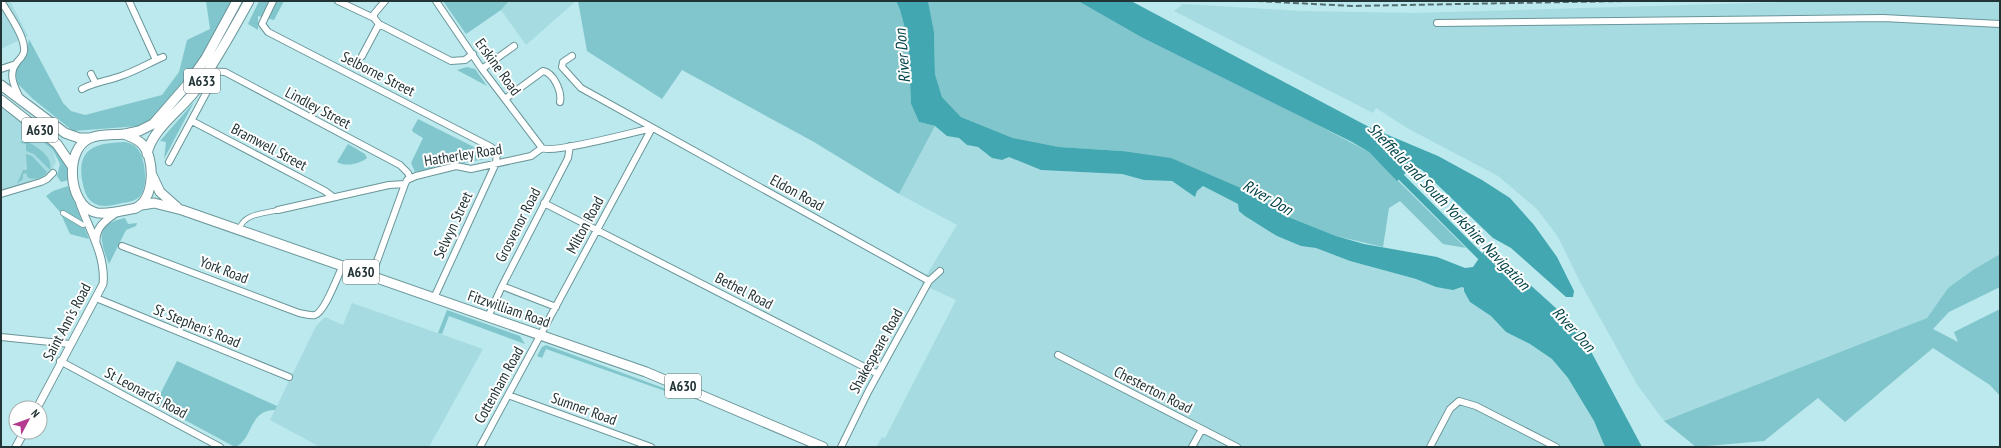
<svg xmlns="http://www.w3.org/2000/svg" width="2001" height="448" font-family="'PT Sans Narrow',sans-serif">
<rect width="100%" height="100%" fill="#bbe9ed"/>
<path fill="#a6dce1" d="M1 1H10L28 36 1 49Z
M509 1H576L526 45 501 10Z
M1823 1H2000V254L1948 288 1927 318 1664 421 1638 386 1581 284 1558 237 1537 209 1498 176 1407 128 1376 108 1373 113 1174 11 1183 4 1302 11 1415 13Z
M1 107 20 120 53 150 56 162 48 177 1 191Z
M935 126 947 136 959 138 967 145 978 147 992 158 1002 160 1009 157 1041 170 1101 173 1122 174 1144 180 1172 181 1195 197 1197 191 1203 186 1238 204 1277 236 1301 246 1316 248 1350 261 1416 279 1436 287 1458 289 1461 287 1464 288 1470 302 1491 316 1506 332 1530 344 1552 359 1568 378 1594 421 1605 447H876L882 437 885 438 956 300 921 284 957 225 899 194Z
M352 303 483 349 429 447H320L270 420 316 326 325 317 343 325Z"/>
<path fill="#81c6cc" d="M206 1H233L196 66 148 123 139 126 73 131 33 99 18 84 15 71 26 55 29 39 63 103 71 111 85 115 162 95 179 72 187 40 210 29Z
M259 1H284L274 20 258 16V30L248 24Z
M443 1H509L501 10 466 34Z
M578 1H896L900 10 908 40 911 104 919 122 935 126 899 194 814 142 682 70 662 99 587 51Z
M928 1H1078L1141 37 1312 122 1369 152 1466 248 1443 244 1400 201 1389 208 1383 247 1336 236 1286 216 1250 192 1122 151 1058 147 1013 138 961 117 942 97 935 74 934 33Z
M467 67 475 69 487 86 457 70Z
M194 102 164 159 166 142 160 141Z
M1 103 58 150 68 166 69 180 61 182 57 176 60 164 53 150 1 106Z
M418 119 484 152 485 159 415 172 411 163 423 138 413 132 412 130Z
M24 139C34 146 54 155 50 170L34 154 26 151V144L20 143Z
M125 142C129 143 133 144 136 147 145 155 149 186 140 196 135 202 126 202 118 204 108 206 101 208 92 202 85 196 84 189 82 180 77 147 97 143 125 142Z
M348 144 365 154 367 158C359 164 346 167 337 162Z
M26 154 32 156 47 172C42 180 36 179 28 178L26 173 23 174V179L17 184 23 170H27Z
M68 186 89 239 70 234 60 212 46 196 53 191Z
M125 218 128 224 137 223 136 226 126 230 109 264C100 241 94 224 125 218Z
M2000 254V287L1949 312 1933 329 1958 342 1954 332 2000 309V396L1990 385 1933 348 1845 422 1818 398 1764 441 1696 447 1664 421 1927 318 1948 288 1973 270Z
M447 310 520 336 525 344 449 316 442 334 438 333Z
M546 345 680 394 679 396 546 349 542 358 537 356 542 347Z
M177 361 277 406 275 410C248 410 254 439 235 447L155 404Z"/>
<path fill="#42a7b0" d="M896 1H928L934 32 935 74 942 97 961 117 1013 138 1059 147 1122 151 1171 158 1250 192 1286 216 1336 236 1364 244 1437 257 1465 268 1473 267 1484 251 1504 261 1579 329 1642 447H1605L1594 421 1568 378 1552 359 1530 344 1506 332 1491 316 1470 302 1464 291V288L1462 287 1453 290 1436 287 1416 279 1350 261 1316 248 1301 246 1277 236 1245 216 1239 211 1238 204 1203 186 1197 191 1195 197 1172 181 1144 180 1122 174 1101 173 1041 170 1009 157 1002 160 992 158 978 147 967 145 959 138 947 136 935 126 919 122 911 104 908 40 900 10Z
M1078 1H1131L1369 127 1438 156 1482 180 1510 198 1534 225 1557 257 1574 291 1573 297H1566L1511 248 1493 238 1421 169 1412 167 1397 181 1369 152 1352 142 1141 37Z"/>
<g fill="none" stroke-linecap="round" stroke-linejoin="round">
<path stroke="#42a7b0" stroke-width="7" d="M1394 170 1486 262"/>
<defs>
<path id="pedestrian" d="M63 213 83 225
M239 229C245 213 263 214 278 210"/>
<path id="minor" d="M1 1C8 13 24 35 24 48 25 53 22 57 18 61 7 73 14 86 20 98
M129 1 156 60
M273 1 262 24 268 32 491 147 497 152 496 163 434 298
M338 1 374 18 379 24 451 61 465 60 473 54
M436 1 482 69 542 148
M374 18V14L385 1
M1437 23 1883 18 2000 24
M362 56 379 24
M572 56 563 62 562 67 581 88 929 281
M1 69 16 64
M482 69 514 46
M208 71 225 72 400 165 408 173 410 178
M91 74 95 82
M82 89C95 82 108 81 121 76 136 71 149 63 163 57
M505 99 543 71C554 73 562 92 560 102
M192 121 325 191 333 197
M169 162 211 84
M1 194 41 182 47 179 53 173
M544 203 878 374
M278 210 389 185 405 184 407 180 416 176 456 166 471 169 531 156 542 148C553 154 634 132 652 128
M122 246 299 313C305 314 310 316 315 315 325 312 338 275 343 265
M372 275 405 184
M502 286 556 307
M96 298 289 377
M488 317 502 286 568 158 570 146
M1 337 70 344
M1058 355 1237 447
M60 361 220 447
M508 395 651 447
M480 447 652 128
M841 447 868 392 929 281 940 271
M1192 447 1202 429
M1430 447 1450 409 1459 401 1476 406 1556 447"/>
<path id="tertiary" d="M96 243C95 227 105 221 117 212
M37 408 103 284C106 256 89 229 80 204
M16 447 24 432"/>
<path id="primary" d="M1 85 65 133 79 138H90
M1 100 57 144 72 166
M124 134C131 137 138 139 143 145 155 160 155 198 136 208 126 210 103 216 94 212 68 204 64 149 90 138 99 134 114 135 124 134Z
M125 134 139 131 153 124 187 85 206 58 237 1
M147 154C152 129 180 111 195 91 215 62 232 32 249 1
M152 175 160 192 177 207
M142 205 154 203 182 210 646 372 823 447"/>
</defs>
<use href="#pedestrian" stroke="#6a9599" stroke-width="6"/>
<use href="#minor" stroke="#6a9599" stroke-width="8"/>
<use href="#tertiary" stroke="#6a9599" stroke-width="9"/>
<use href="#primary" stroke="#6a9599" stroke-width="11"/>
<use href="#pedestrian" stroke="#fff" stroke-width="4.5"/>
<use href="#minor" stroke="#fff" stroke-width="6"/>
<use href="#tertiary" stroke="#fff" stroke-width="7"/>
<use href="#primary" stroke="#fff" stroke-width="9"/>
<path stroke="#536e70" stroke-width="2" stroke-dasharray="6 3" stroke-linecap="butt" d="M1257 1 1352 6 1624 1"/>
</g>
<g text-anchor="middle" stroke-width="4" stroke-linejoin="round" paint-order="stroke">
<g fill="#fff" stroke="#647172" stroke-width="1">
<rect x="184" y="69" width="36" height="24" rx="3"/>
<rect x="22" y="118" width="36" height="24" rx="3"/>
<rect x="343" y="260" width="36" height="24" rx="3"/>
<rect x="665" y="374" width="36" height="24" rx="3"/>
</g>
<g font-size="14" font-weight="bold" fill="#223436">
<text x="202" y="86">A633</text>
<text x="40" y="135">A630</text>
<text x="361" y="277">A630</text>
<text x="683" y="391">A630</text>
</g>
<g font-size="15" fill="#223436" stroke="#fff">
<text transform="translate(498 67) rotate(54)" y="5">Erskine Road</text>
<text transform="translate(378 74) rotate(27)" y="5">Selborne Street</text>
<text transform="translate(318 108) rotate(28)" y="5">Lindley Street</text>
<text transform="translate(269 147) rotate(28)" y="5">Bramwell Street</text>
<text transform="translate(463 155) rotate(-9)" y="5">Hatherley Road</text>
<text transform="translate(797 193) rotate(29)" y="5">Eldon Road</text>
<text transform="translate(453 225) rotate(-65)" y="5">Selwyn Street</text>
<text transform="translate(518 225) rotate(-63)" y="5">Grosvenor Road</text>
<text transform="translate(585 225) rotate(-62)" y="5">Milton Road</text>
<text transform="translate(224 270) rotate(21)" y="5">York Road</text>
<text transform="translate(744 291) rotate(27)" y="5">Bethel Road</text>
<text transform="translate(509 309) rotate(19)" y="5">Fitzwilliam Road</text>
<text transform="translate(67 322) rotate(-62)" y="5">Saint Ann's Road</text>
<text transform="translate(197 326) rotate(22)" y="5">St Stephen's Road</text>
<text transform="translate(876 351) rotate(-61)" y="5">Shakespeare Road</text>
<text transform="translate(499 385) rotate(-61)" y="5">Cottenham Road</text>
<text transform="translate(1153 390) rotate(27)" y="5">Chesterton Road</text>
<text transform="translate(146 393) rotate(28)" y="5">St Leonard's Road</text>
<text transform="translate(584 409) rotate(20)" y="5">Sumner Road</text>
</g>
<g font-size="16" font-style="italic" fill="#034449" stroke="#fff">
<text transform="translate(902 56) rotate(-95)" y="6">River Don</text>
<text transform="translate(1268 197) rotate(30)" y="6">River Don</text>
<text transform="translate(1449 206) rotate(46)" y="6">Sheffield and South Yorkshire Navigation</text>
<text transform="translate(1574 329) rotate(47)" y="6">River Don</text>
</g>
</g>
<rect width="2001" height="448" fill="none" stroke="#223436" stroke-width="4"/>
<g transform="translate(28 420) rotate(49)"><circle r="19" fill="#ffffff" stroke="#a7aeaf"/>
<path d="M0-3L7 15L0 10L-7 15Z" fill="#b33a8e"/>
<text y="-6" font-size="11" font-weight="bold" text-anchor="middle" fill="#223436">N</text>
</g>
</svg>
